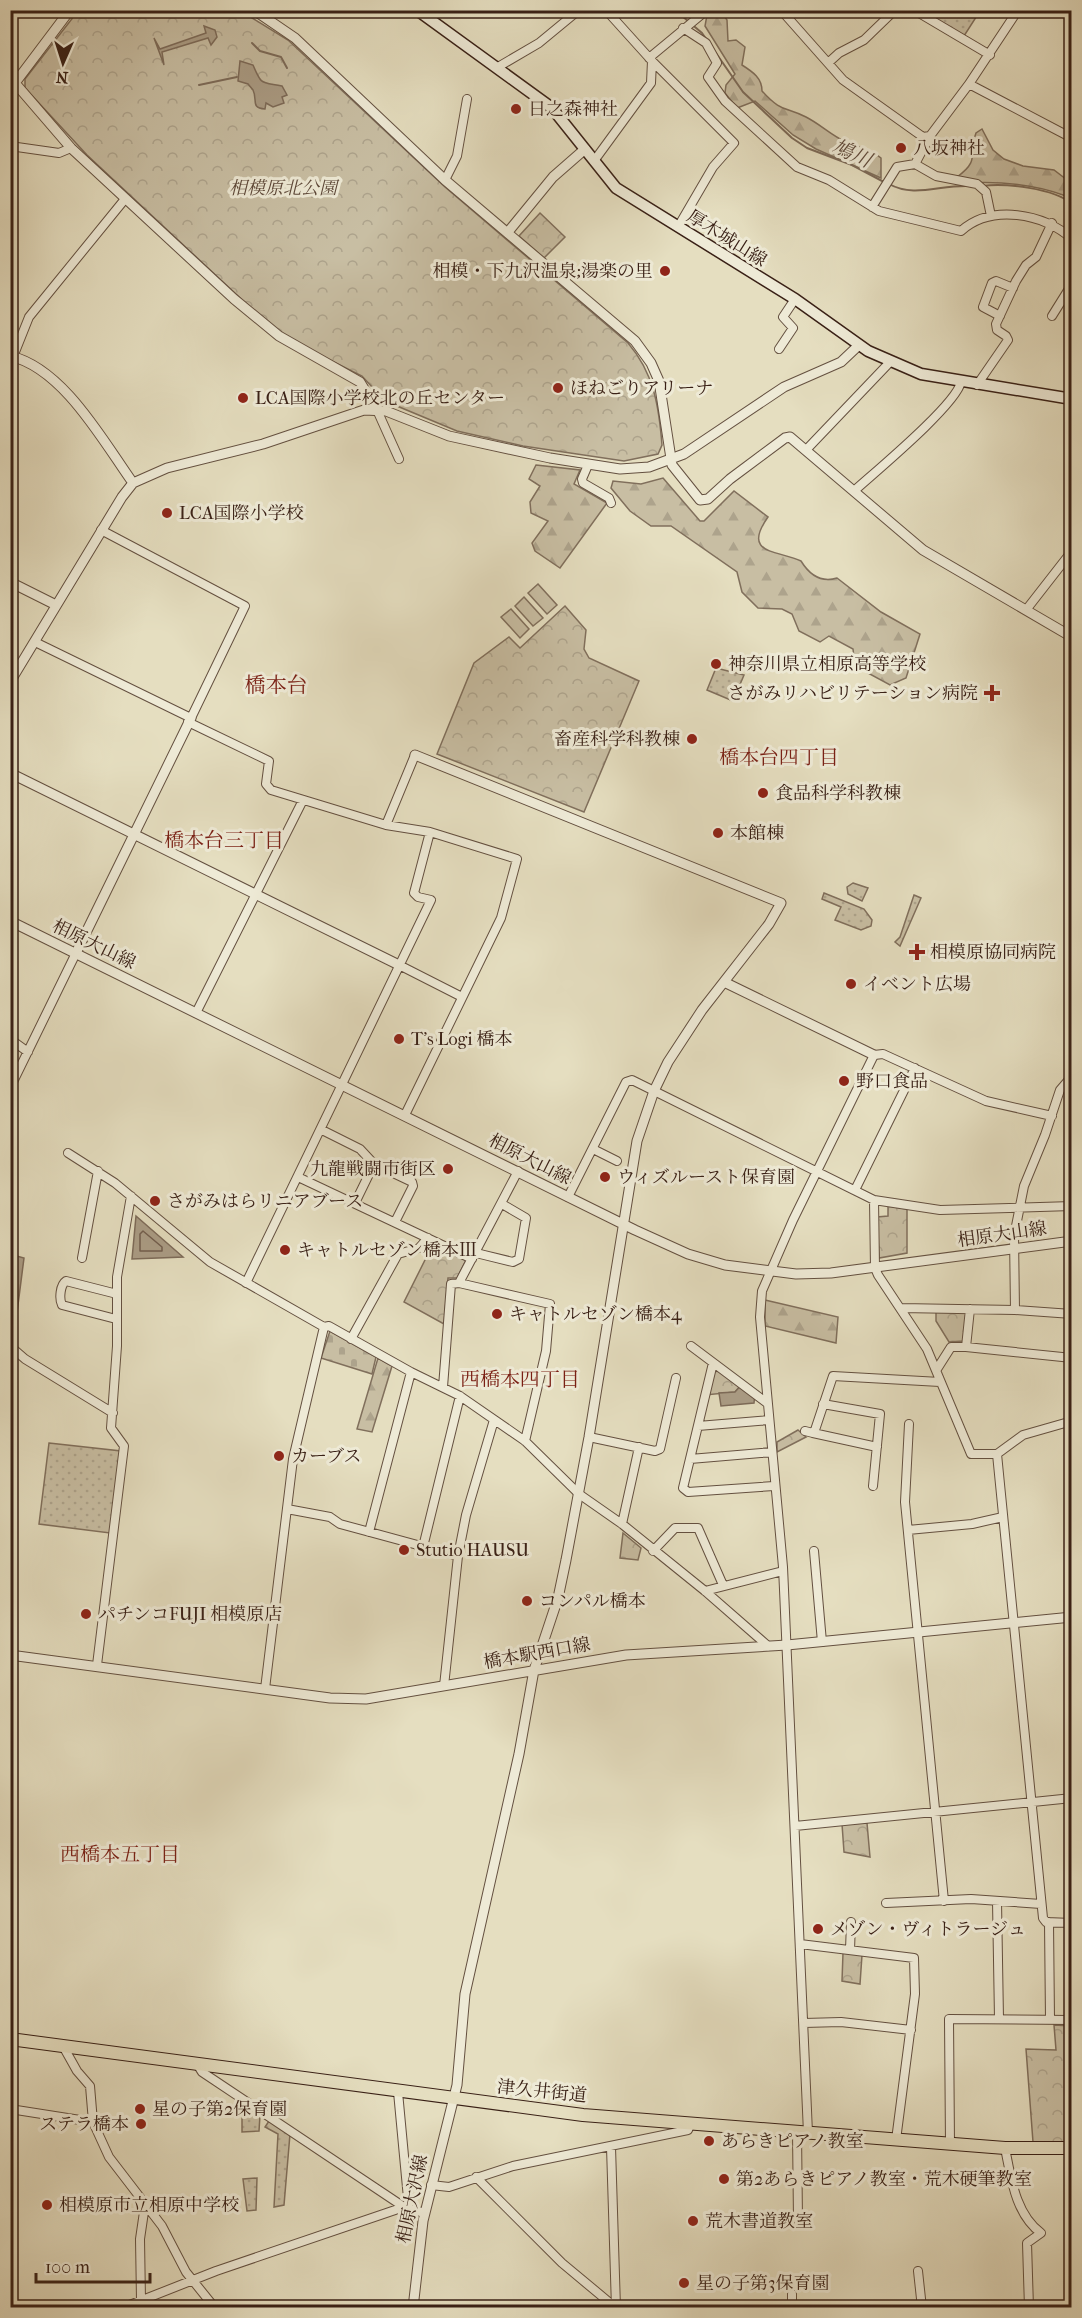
<svg xmlns="http://www.w3.org/2000/svg" width="1082" height="2318" font-family="'IM FELL French Canon','Noto Serif JP',serif">
<defs>
<pattern id="grass-dots" width="8" height="8" patternUnits="userSpaceOnUse" patternTransform="scale(1.5)"><rect width="8" height="8" fill="#c8bea3"/><path d="M2 2h.1M6 6h.1" fill="none" stroke="#ada38c" stroke-width="1.8" stroke-linecap="round"/></pattern>
<pattern id="forest-firs" width="22" height="20" patternUnits="userSpaceOnUse" patternTransform="scale(1.5)"><rect width="22" height="20" fill="#c8bea3"/><path d="M5 1l3.5 6h-7zM16 11l3.5 6h-7z" fill="#ada38c"/></pattern>
<pattern id="cemetery-stones" width="16" height="16" patternUnits="userSpaceOnUse" patternTransform="scale(1.5)"><rect width="16" height="16" fill="#c8bea3"/><path d="M2 7V4a2 2 0 0 1 4 0v3zM10 15v-3a2 2 0 0 1 4 0v3z" fill="#ada38c"/></pattern>
<pattern id="park-crowns" width="20" height="18" patternUnits="userSpaceOnUse" patternTransform="scale(1.5)"><rect width="20" height="18" fill="#c8bea3"/><path d="M2 6a3 3 0 1 1 6 0M12 15a3 3 0 1 1 6 0" fill="none" stroke="#ada38c"/></pattern>
</defs>
<rect width="100%" height="100%" fill="#e5dec0"/>
<filter id="stains"><feTurbulence type="fractalNoise" baseFrequency=".00333" numOctaves="4"/><feColorMatrix values="0 0 0 0 .2 0 0 0 0 .09 0 0 0 0 .02 0 0 0 .5 -.17"/></filter>
<radialGradient id="worn" r=".72"><stop offset=".6" stop-color="#630" stop-opacity="0"/><stop offset="1" stop-color="#630" stop-opacity=".3"/></radialGradient>
<path fill="url(#grass-dots)" stroke="#806f5c" stroke-width="1.5" d="M921 11H980L964 36Z
M716 668 744 675 733 701 707 690Z
M853 883 868 888 862 901 848 894 847 887Z
M824 893 864 909 872 920 871 926 861 930 835 920 841 907 822 899Z
M914 895 921 898 900 946 895 942 900 937Z
M49 1443 121 1451 110 1533 39 1524Z
M242 2102 260 2115 259 2131 242 2132Z
M269 2121 290 2134 284 2205 274 2207 278 2134 265 2127Z
M257 2178 256 2210 247 2211 243 2179Z"/>
<path fill="url(#forest-firs)" stroke="#806f5c" stroke-width="1.5" d="M713 11H721L727 20 728 41 736 40 745 47 742 65C753 72 762 78 762 91 782 113 784 106 806 117 820 124 832 136 846 142 859 147 870 149 881 158V178L816 149 793 135 755 101 737 108 725 93 726 85 735 74 705 26 707 15Z
M982 129 993 150 1004 159 1023 166 1054 170 1071 183V231L1068 227 1066 196C1034 184 999 181 965 183L957 177C981 160 968 154 976 133Z
M536 465 580 470 574 484 607 503 560 568 535 551 532 543 548 521 531 513 530 502 540 486 529 479Z
M663 478 700 521H704L734 491 768 517C741 555 778 550 801 561 809 574 821 583 837 578L881 612 920 634 906 678 890 685 855 666 853 649 829 636 820 642 799 631 792 614 782 609 758 608 742 592 737 572 671 526H651L630 511 611 488 613 481 641 484Z
M765 1300 838 1317 836 1343 765 1326Z
M378 1358 392 1366 372 1432 357 1429Z"/>
<path fill="url(#cemetery-stones)" stroke="#806f5c" stroke-width="1.5" d="M330 1331 376 1357 372 1374 321 1358Z"/>
<path fill="url(#park-crowns)" stroke="#806f5c" stroke-width="1.5" d="M239 10 288 40 445 187 628 343C654 373 659 407 662 445L658 454 624 461 523 446 457 431 385 401 362 376 306 348 269 325 87 155 25 88V79L78 11Z
M540 213 565 237 544 258 519 236Z
M565 606 586 630 584 649 589 658 639 681 584 812 437 754 474 663 509 637 520 648Z
M888 1206 907 1209V1253L879 1258 877 1217 888 1216Z
M433 1244 466 1260 457 1278H448L444 1324 404 1302Z
M936 1312H964L966 1315 963 1341 949 1342 936 1321Z
M713 1363 742 1384 735 1392 705 1395Z
M798 1430 806 1437 777 1452V1442Z
M623 1533 641 1548 638 1560 620 1558Z
M867 1823 870 1857 844 1852 842 1824Z
M843 1953 862 1955 860 1984 842 1981Z
M1054 2025 1071 2026V2142H1033L1026 2049 1056 2050Z"/>
<path fill="#c8bea3" stroke="#806f5c" stroke-width="1.5" d="M538 584 557 605 547 614 528 593Z
M524 597 543 618 533 626 515 606Z
M511 609 529 629 520 638 501 617Z"/>
<path fill="#ab9d86" stroke="#7d6b59" stroke-width="1.5" d="M204 26 215 30 217 37 211 45 208 38 162 52 164 65 154 38 160 49 206 33Z
M240 61 253 65C262 86 261 82 282 86L287 95 282 97 284 103 273 107 266 103 265 109C250 108 258 100 253 90L248 84 238 81Z
M136 1216 183 1257 132 1259Z
M13 1255 24 1258 14 1336 10 1334V1268Z
M742 1384 755 1393 754 1403 721 1406 719 1393 735 1392Z"/>
<g fill="none" stroke-linecap="round" stroke-linejoin="round">
<path stroke="#725e4e" stroke-width="1.5" d="M143 1231 162 1247V1251H140V1234Z
M10 1261 17 1264 10 1319"/>
<path stroke="#7d6b59" stroke-width="2" d="M675 10 702 33 743 92 792 138 807 148 852 165 884 182
M252 43 260 51 281 57 287 68
M199 85 237 77
M889 184C914 198 939 185 968 186
M982 186C1005 183 1054 188 1072 204"/>
<defs>
<path id="minor" d="M781 10 843 80 923 137 930 136 969 84 1072 138
M914 10 990 55
M683 28 706 43 717 63 708 77 725 101 797 167 829 180 879 211 961 231C991 204 1044 213 1072 239
M649 58 707 10
M652 61 734 143 713 167 678 227
M828 63 839 53 864 40 895 10
M498 67 539 43 579 10
M10 78 15 83 10 87
M969 84 1018 10
M10 146 59 153 71 148
M594 161 651 83 652 61 606 10
M915 164 936 176 977 184 986 192 991 216
M445 180 457 156 467 99
M872 207 897 167 915 164 930 136
M1000 316 983 307 992 283 996 281 1013 288
M1052 316 1072 284
M779 349 793 328 783 317 795 299
M13 357 29 317 125 199
M977 385 1008 340 1006 336 997 330 996 324 1016 281 1026 265 1036 257 1052 223
M377 410 399 459
M806 450 890 362
M588 465 582 479 583 483 609 498 611 503
M854 491C875 472 956 405 961 382
M1026 610 1072 551
M35 642 191 718 245 606 101 530
M188 722 269 761 266 784 271 790 386 825 430 832 517 859 501 918 405 1115
M386 825 415 755
M399 965 462 997
M196 1013 303 800
M10 1039 28 1052
M10 1088 76 953
M322 1130 360 1149 374 1164 412 1182 413 1186 395 1222
M593 1149 617 1161
M68 1153 115 1183 210 1262 324 1327 293 1459 265 1689
M298 1177 472 1259
M855 1190 915 1068
M568 1197 626 1082 632 1080 874 1200 875 1268 878 1275 927 1349 971 1454H997L1023 1435 1072 1421
M874 1200 940 1210 1072 1206
M355 1203 374 1164
M476 1253 513 1262 519 1259 526 1218 502 1204
M82 1258 98 1171
M246 1283 431 900 418 897 414 893 430 832
M459 1283 550 1304 546 1351 525 1441
M901 1308 1015 1310 1072 1314
M970 1309 966 1347 1072 1358
M1015 1310 1014 1236 1024 1186 1045 1135 1060 1090 1072 1076
M116 1319 62 1305C59 1299 60 1285 66 1281L117 1294
M324 1327 329 1326 411 1372 460 1396 525 1441 579 1494 622 1524 705 1591 768 1646
M351 1339 398 1254 419 1248 428 1238
M10 1346 25 1359 113 1413
M691 1346 767 1403
M713 1363 683 1488 688 1492 774 1486
M937 1369 951 1347H966
M443 1387 451 1284 459 1283 518 1171
M823 1404 880 1414 873 1486
M909 1424 905 1502 944 1901
M698 1426 769 1420
M805 1431 813 1433 815 1430 833 1376 940 1382
M813 1433 877 1447
M589 1437 655 1451 660 1449 676 1378
M997 1454 1043 1918 1046 1922 1072 1923
M690 1459 772 1452
M287 1509 330 1517 340 1524 458 1556
M622 1524 639 1447
M908 1530 972 1524 1003 1517
M369 1532 411 1372
M423 1547 460 1396
M653 1551 675 1528H698L723 1585
M814 1551 822 1642
M705 1591 783 1571
M97 1665 124 1446 111 1428 117 1346V1277L131 1196
M444 1686 458 1556 466 1515 494 1420
M795 1826 1072 1798
M997 1901 999 2019
M886 1903 971 1899 1041 1904
M1049 1922 1050 2020
M800 1944 914 1958 915 1994 896 2140
M850 1950 851 1922
M804 2023 841 2022 911 2030
M63 2046 77 2071 90 2086 93 2122
M197 2064 202 2072 404 2207
M398 2092 409 2209 425 2213
M10 2109 93 2122 109 2157 162 2226 186 2272 215 2308
M797 2132 798 2220
M808 2133 783 1567 760 1317 762 1291 793 1220 874 1055 883 1054 986 1101 1052 1116
M950 2144 949 2019 1072 2020
M611 2147 616 2308
M1005 2148C1011 2177 1015 2214 1041 2233L1027 2243 1029 2308
M476 2177 562 2263 616 2308
M431 2185 449 2187 513 2166 688 2130 691 2123
M918 2271 922 2308
M792 2294V2308
M141 2300 140 2239 145 2205
M122 2308 216 2271 404 2207 409 2209"/>
<path id="tertiary" d="M70 10 15 83 71 148 234 299 279 336 360 382 377 410
M254 10 295 38 445 180 635 341 651 363 659 381 672 465 700 500 708 499 730 479 785 438 790 437 923 550 1072 637
M508 232 553 177 585 149
M10 356C63 368 103 441 133 483
M10 582 56 605
M10 682 122 497 133 483 167 468 263 444 364 410 386 411 449 436 550 458 620 469 649 467 684 454 784 387 841 362 859 345
M10 773 399 965
M10 921 635 1230 688 1254 725 1265 796 1274 831 1273 1072 1241
M76 953 191 718
M724 982 874 1055
M10 1655 330 1698 366 1699 626 1655 787 1645 1072 1617
M413 2308 423 2221 457 2085 465 1994 519 1754 534 1670 558 1598 566 1560 589 1437 637 1141 654 1091 668 1062 702 1010 769 924 781 903 415 755"/>
<path id="secondary" d="M417 10 552 108 616 188 795 299 868 351 921 374 1072 399"/>
<path id="trunk" d="M10 2039 583 2115 1005 2148H1072"/>
</defs>
<use href="#minor" stroke="#645040" stroke-width="10"/>
<use href="#tertiary" stroke="#645040" stroke-width="11"/>
<use href="#secondary" stroke="#392016" stroke-width="13"/>
<use href="#trunk" stroke="#392016" stroke-width="14"/>
<use href="#minor" stroke="#eeead6" stroke-width="8"/>
<use href="#tertiary" stroke="#eeead6" stroke-width="9"/>
<use href="#secondary" stroke="#eeead6" stroke-width="10"/>
<use href="#trunk" stroke="#e5dec0" stroke-width="12"/>
</g>
<g fill="#8f2418" stroke="#eeead6" stroke-width="2">
<circle cx="516" cy="109" r="6"/>
<circle cx="901" cy="148" r="6"/>
<circle cx="665" cy="271" r="6"/>
<circle cx="558" cy="388" r="6"/>
<circle cx="243" cy="398" r="6"/>
<circle cx="167" cy="513" r="6"/>
<circle cx="716" cy="664" r="6"/>
<path d="M989 684h6v6h6v6h-6v6h-6v-6h-6v-6h6z"/>
<circle cx="692" cy="739" r="6"/>
<circle cx="763" cy="793" r="6"/>
<circle cx="718" cy="833" r="6"/>
<path d="M914 943h6v6h6v6h-6v6h-6v-6h-6v-6h6z"/>
<circle cx="851" cy="984" r="6"/>
<circle cx="399" cy="1039" r="6"/>
<circle cx="844" cy="1081" r="6"/>
<circle cx="448" cy="1169" r="6"/>
<circle cx="605" cy="1177" r="6"/>
<circle cx="155" cy="1201" r="6"/>
<circle cx="285" cy="1250" r="6"/>
<circle cx="497" cy="1314" r="6"/>
<circle cx="279" cy="1456" r="6"/>
<circle cx="404" cy="1550" r="6"/>
<circle cx="527" cy="1601" r="6"/>
<circle cx="86" cy="1614" r="6"/>
<circle cx="818" cy="1929" r="6"/>
<circle cx="140" cy="2109" r="6"/>
<circle cx="141" cy="2124" r="6"/>
<circle cx="709" cy="2141" r="6"/>
<circle cx="724" cy="2179" r="6"/>
<circle cx="47" cy="2205" r="6"/>
<circle cx="693" cy="2221" r="6"/>
<circle cx="684" cy="2283" r="6"/>
</g>
<g text-anchor="middle" stroke-width="6" stroke-linejoin="round" paint-order="stroke">
<g font-size="18" fill="#392016" stroke="#eeead6" text-anchor="start">
<text x="528" y="115">日之森神社</text>
<text x="913" y="154">八坂神社</text>
<text x="653" y="277" text-anchor="end">相模・下九沢温泉;湯楽の里</text>
<text x="570" y="394">ほねごりアリーナ</text>
<text x="255" y="404">LCA国際小学校北の丘センター</text>
<text x="179" y="519">LCA国際小学校</text>
<text x="728" y="670">神奈川県立相原高等学校</text>
<text x="978" y="699" text-anchor="end">さがみリハビリテーション病院</text>
<text x="680" y="745" text-anchor="end">畜産科学科教棟</text>
<text x="775" y="799">食品科学科教棟</text>
<text x="730" y="839">本館棟</text>
<text x="930" y="958">相模原協同病院</text>
<text x="863" y="990">イベント広場</text>
<text x="411" y="1045">T's Logi 橋本</text>
<text x="856" y="1087">野口食品</text>
<text x="436" y="1175" text-anchor="end">九龍戦闘市街区</text>
<text x="617" y="1183">ウィズルースト保育園</text>
<text x="167" y="1207">さがみはらリニアブース</text>
<text x="297" y="1256">キャトルセゾン橋本Ⅲ</text>
<text x="509" y="1320">キャトルセゾン橋本4</text>
<text x="291" y="1462">カーブス</text>
<text x="416" y="1556">Stutio HAUSU</text>
<text x="539" y="1607">コンパル橋本</text>
<text x="98" y="1620">パチンコFUJI 相模原店</text>
<text x="830" y="1935">メゾン・ヴィトラージュ</text>
<text x="152" y="2115">星の子第2保育園</text>
<text x="129" y="2130" text-anchor="end">ステラ橋本</text>
<text x="721" y="2147">あらきピアノ教室</text>
<text x="736" y="2185">第2あらきピアノ教室・荒木硬筆教室</text>
<text x="59" y="2211">相模原市立相原中学校</text>
<text x="705" y="2227">荒木書道教室</text>
<text x="696" y="2289">星の子第3保育園</text>
</g>
<g font-size="18" font-style="italic" fill="#5d4839" stroke="#eeead6">
<text x="283" y="194">相模原北公園</text>
</g>
<g font-size="18" fill="#392016" stroke="#eeead6">
<text transform="translate(727 238) rotate(32)" y="6">厚木城山線</text>
<text transform="translate(94 944) rotate(26)" y="6">相原大山線</text>
<text transform="translate(530 1159) rotate(27)" y="6">相原大山線</text>
<text transform="translate(1002 1234) rotate(-8)" y="6">相原大山線</text>
<text transform="translate(537 1653) rotate(-10)" y="6">橋本駅西口線</text>
<text transform="translate(542 2091) rotate(6)" y="6">津久井街道</text>
<text transform="translate(412 2199) rotate(-78)" y="6">相原大沢線</text>
</g>
<g font-size="20" font-style="italic" fill="#614c3d" stroke="#eeead6">
<text transform="translate(852 153) rotate(24)" y="7">鳩川</text>
</g>
<g font-size="20" fill="#7a1f14" stroke="#eeead6">
<text x="779" y="764">橋本台四丁目</text>
<text x="224" y="847">橋本台三丁目</text>
<text x="520" y="1386">西橋本四丁目</text>
<text x="120" y="1861">西橋本五丁目</text>
</g>
<g font-size="21" fill="#7a1f14" stroke="#eeead6">
<text x="276" y="692">橋本台</text>
</g>
</g>
<rect width="1082" height="2318" fill="none" stroke="#e5dec0" stroke-width="36"/>
<rect x="12" y="12" width="1058" height="2294" fill="none" stroke="#392016" stroke-width="3"/>
<rect x="18" y="18" width="1046" height="2282" fill="none" stroke="#392016" stroke-width="1.5"/>
<g transform="translate(63 63) rotate(183)" stroke="#eeead6" stroke-width="4.5" paint-order="stroke">
<path d="M0-4.5L10 22L0 15L-10 22Z" fill="#392016"/>
<text y="-9" font-size="16" font-weight="bold" text-anchor="middle" fill="#392016">N</text>
</g>
<path d="M36 2273v9h114v-9" fill="none" stroke="#392016" stroke-width="3"/>
<text x="45" y="2273" font-size="18" fill="#392016" stroke="#eeead6" stroke-width="4.5" paint-order="stroke">100 m</text>
<rect width="100%" height="100%" filter="url(#stains)"/>
<rect width="100%" height="100%" fill="url(#worn)"/>
</svg>
